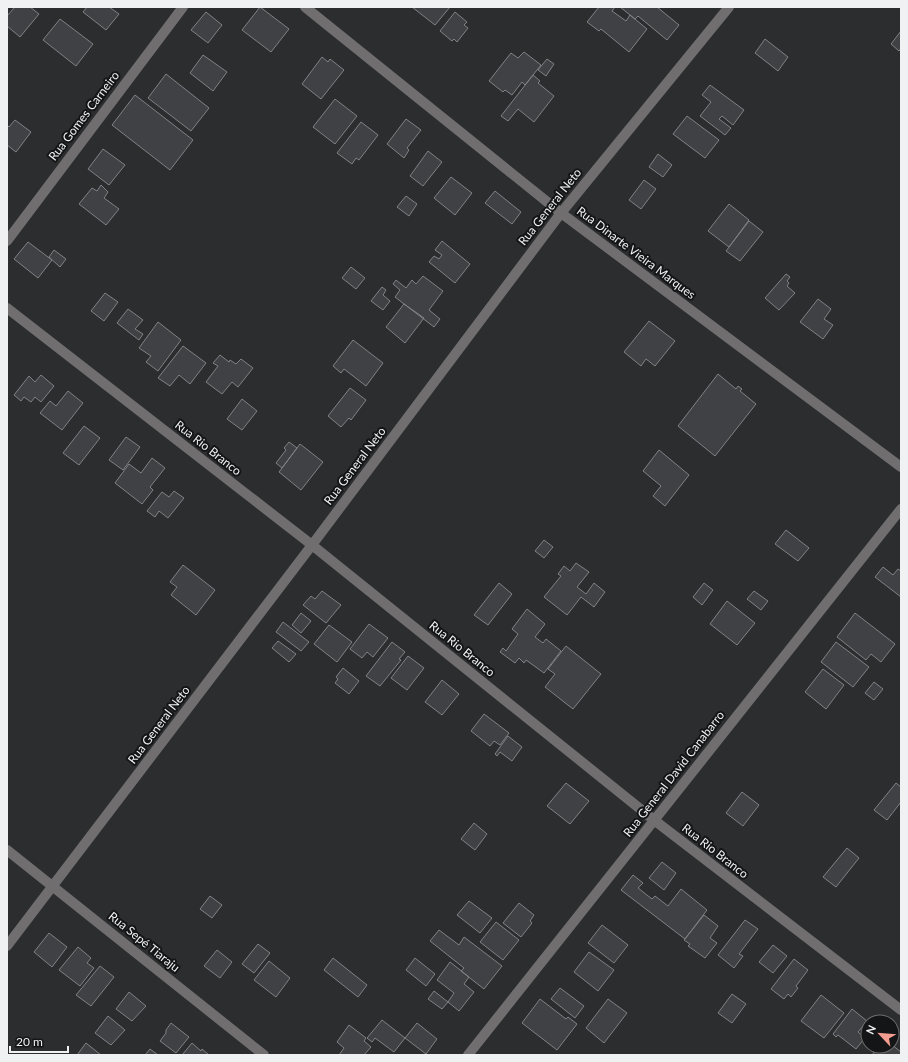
<svg xmlns="http://www.w3.org/2000/svg" width="908" height="1062" font-family="Lato,sans-serif">
<rect width="100%" height="100%" fill="#2b2d2f"/>
<path fill="#3f4144" stroke="#808285" d="M15 7H30L39 14 20 37 7 26V16Z
M87 7H109L119 14 106 30 83 12Z
M260 7 289 29 271 52 242 30Z
M412 7H450L435 25Z
M599 7H615L612 11 626 21 630 15 647 29 629 52 601 29 599 31 587 22Z
M620 7H657L679 25 667 40 638 16 635 19Z
M206 12 222 25 208 43 191 30Z
M455 12 467 22 464 25 468 28 457 42 454 39 452 41 440 31Z
M60 19 93 44 76 66 43 40Z
M901 31V48L899 51 891 44Z
M765 39 788 57 778 71 755 53Z
M524 52 541 65 525 85 522 82 512 95 505 90 503 92 489 81 511 53 518 58Z
M203 55 227 72 213 91 190 73Z
M322 57 328 62 330 59 344 70 321 99 302 84Z
M547 59 554 64 546 76 538 70Z
M166 74 209 108 191 131 148 98Z
M533 75 540 81 538 83 554 96 534 122 518 109 508 121 501 116Z
M710 85 744 110 733 125 722 116 719 119 731 128 725 135 700 116 711 102 702 95Z
M135 95 193 140 170 170 112 125Z
M335 99 357 116 335 144 313 127Z
M687 116 719 140 705 158 673 134Z
M406 119 421 130 407 148 409 150 404 158 387 144Z
M15 120 31 132 16 152 7 145V125L9 127Z
M361 122 378 135 359 160 356 158 352 164 337 153Z
M103 149 125 165 109 185 88 169Z
M428 151 442 162 423 186 410 176Z
M658 154 672 165 663 177 649 167Z
M451 177 472 193 455 215 434 198Z
M644 180 656 189 641 209 629 200Z
M101 185 108 192 104 198 119 209 106 225 79 204 92 188 97 191Z
M495 191 521 212 512 224 485 203Z
M406 196 417 204 409 216 397 207Z
M729 204 749 220 729 247 708 231Z
M749 221 763 232 740 261 726 251Z
M442 241 470 264 455 283 429 262 434 256 439 259 442 255 435 250Z
M28 242 52 260 38 278 14 259Z
M54 250 66 259 60 267 49 257Z
M351 267 365 278 356 289 342 278Z
M786 274 790 277 787 281 789 283 787 286 795 293 779 310 765 298Z
M423 276 443 291 429 310 440 319 434 327 395 297 400 290 393 284 396 280 406 288 412 280 416 284Z
M382 287 386 290 383 295 390 301 383 310 371 301Z
M105 293 118 302 104 321 91 311Z
M818 299 831 309 824 319 833 325 823 339 800 322Z
M404 304 424 318 405 343 386 327Z
M128 309 143 320 135 329 143 334 139 340 117 323Z
M649 321 675 341 655 366 646 359 641 366 624 352Z
M158 322 181 340 158 371 146 362 151 356 139 348Z
M353 340 383 363 366 386 344 369 341 373 333 366Z
M183 346 206 363 190 384 179 375 170 386 158 378Z
M220 355 229 362 230 360 236 364 241 359 253 368 238 387 232 382 222 394 206 382 218 366 213 363Z
M718 374 736 389 738 386 742 389 740 391 756 404 715 456 678 426Z
M41 375 54 386 41 402 35 397 31 402 24 397 21 401 14 395 29 376 35 382Z
M350 388 366 400 351 420 349 418 341 427 328 416Z
M68 391 83 403 62 430 40 413 50 401 56 406Z
M242 399 257 411 242 430 227 419Z
M84 426 100 438 79 465 63 453Z
M126 437 140 447 123 470 109 460Z
M289 442 297 448 282 468 276 463 286 450 284 448Z
M300 444 323 462 301 490 279 472Z
M659 450 689 475 665 506 653 496 661 486 643 471Z
M152 458 165 468 150 487 153 490 142 504 115 483 129 464 141 473Z
M174 491 184 498 168 518 159 511 155 517 147 511 162 492 169 497Z
M786 530 809 548 798 561 775 544Z
M544 540 553 547 544 558 535 551Z
M576 563 589 572 577 587 586 594 594 583 605 592 594 607 581 597 567 615 544 597 561 576 558 574 564 566 570 571Z
M183 565 215 590 196 615 171 595 177 587 170 582Z
M883 567 893 575 898 569 901 571V597L875 577Z
M499 583 512 594 488 625 474 615Z
M704 583 713 590 702 605 693 597Z
M322 591 341 605 326 623 303 605 311 596 315 599Z
M754 591 768 601 761 610 747 599Z
M727 601 755 623 737 645 710 624Z
M527 609 545 624 535 637 543 643 546 639 561 651 544 673 526 660 524 663 519 658 515 663 500 652 503 648 506 651 518 634 512 629Z
M301 613 311 621 301 633 292 625Z
M855 613 895 644 881 662 871 654 866 660 837 637Z
M283 622 309 642 301 651 276 632Z
M369 624 388 638 373 657 367 652 362 658 350 649Z
M329 625 352 642 337 662 314 644Z
M278 641 296 654 289 662 272 648Z
M392 642 405 652 399 659 401 660 380 686 366 676Z
M836 642 869 667 853 687 821 662Z
M566 646 601 674 573 709 545 687 555 674 548 669Z
M408 656 424 668 407 690 391 678Z
M343 668 359 681 349 694 335 683 338 679 336 677Z
M823 669 844 685 826 709 805 692Z
M442 680 459 694 442 715 425 702Z
M874 682 883 689 874 700 865 693Z
M484 714 509 733 500 745 494 741 490 746 471 731Z
M508 736 522 747 512 761 500 752 497 756 495 754Z
M566 783 589 801 570 824 547 806Z
M896 783 901 787V802L887 820 874 810Z
M742 792 759 805 743 826 726 813Z
M474 823 487 834 475 850 461 839Z
M847 848 859 858 836 887 823 877Z
M662 862 676 873 664 890 649 878Z
M633 875 643 883 638 888 652 899 655 896 668 906 681 889 707 910 685 939 621 890Z
M210 896 222 905 212 918 200 909Z
M469 901 492 918 480 933 457 915Z
M519 903 534 915 530 921 532 923 521 937 503 923Z
M704 915 718 926 710 938 717 943 705 958 688 946 690 944 684 940Z
M745 920 758 929 739 954 743 956 734 968 718 955Z
M496 922 519 940 503 960 480 942Z
M602 925 628 945 614 963 588 943Z
M439 930 459 945 464 937 502 966 484 989 461 971 464 968 430 941Z
M49 933 67 947 52 967 34 952Z
M258 944 270 953 254 973 242 964Z
M773 945 787 956 773 973 759 962Z
M78 947 91 958 87 963 94 968 80 986 59 970Z
M217 950 232 962 220 978 204 966Z
M589 952 614 970 598 991 574 972Z
M333 958 367 985 358 997 324 970Z
M415 958 435 974 426 986 406 970Z
M794 959 808 970 796 986 798 988 791 997 788 994 784 999 771 989Z
M269 961 290 978 276 997 254 980Z
M450 962 469 977 464 984 474 992 459 1011 448 1002 454 993 437 980Z
M100 966 114 977 91 1006 76 995Z
M560 988 584 1006 575 1018 551 999Z
M434 991 448 1002 442 1009 428 999Z
M129 992 146 1006 132 1021 116 1009Z
M732 994 746 1004 732 1023 718 1013Z
M821 995 844 1013 824 1038 801 1021Z
M540 999 566 1019 568 1017 577 1024 557 1050 522 1023Z
M608 999 627 1013 604 1043 586 1028Z
M852 1009 867 1021 858 1032 865 1038 856 1049 838 1035 836 1037 833 1034Z
M108 1016 125 1030 111 1045 95 1033Z
M382 1020 405 1038 394 1052 375 1038 372 1042 367 1038Z
M171 1023 189 1037 176 1053 160 1041 166 1033V1030Z
M417 1023 437 1039 426 1054 405 1038Z
M349 1025 366 1038 364 1041 371 1047 364 1055H339L344 1048 337 1042Z
M86 1043 101 1055H77Z
M192 1043 201 1051 202 1049 209 1055H182Z
M892 1045 901 1052V1055H872L879 1046Z
M150 1049 158 1055H145Z"/>
<g fill="none" stroke-linecap="round" stroke-linejoin="round">
<path stroke="#706e6e" stroke-width="10" d="M305 7 561 213 901 467
M7 241 183 7
M7 308 312 545 654 820 901 1010
M7 850 264 1055
M7 946 312 545 561 213 729 7
M468 1055 901 509"/>
</g>
<g text-anchor="middle" stroke-width="4" stroke-linejoin="round" paint-order="stroke">
<g font-size="12" fill="#eff1f2" stroke="#141516">
<text transform="translate(84 116) rotate(-53)" y="4">Rua Gomes Carneiro</text>
<text transform="translate(550 207) rotate(-52)" y="4">Rua General Neto</text>
<text transform="translate(636 253) rotate(37)" y="4">Rua Dinarte Vieira Marques</text>
<text transform="translate(208 448) rotate(38)" y="4">Rua Rio Branco</text>
<text transform="translate(355 466) rotate(-53)" y="4">Rua General Neto</text>
<text transform="translate(462 649) rotate(39)" y="4">Rua Rio Branco</text>
<text transform="translate(159 725) rotate(-53)" y="4">Rua General Neto</text>
<text transform="translate(674 774) rotate(-52)" y="4">Rua General David Canabarro</text>
<text transform="translate(715 851) rotate(38)" y="4">Rua Rio Branco</text>
<text transform="translate(144 942) rotate(39)" y="4">Rua Sepé Tiaraju</text>
</g>
</g>
<rect width="908" height="1062" fill="none" stroke="#eff1f2" stroke-width="16"/>
<g transform="translate(880 1034) rotate(296)"><circle r="19" fill="#141516" stroke="#6c6d6e"/>
<path d="M0-3L7 15L0 10L-7 15Z" fill="#f59d90"/>
<text y="-6" font-size="11" font-weight="bold" text-anchor="middle" fill="#eff1f2">N</text>
</g>
<path d="M10 1046v6h58v-6" fill="none" stroke="#eff1f2" stroke-width="2"/>
<text x="16" y="1046" font-size="12" fill="#eff1f2" stroke="#141516" stroke-width="3" paint-order="stroke">20 m</text>
</svg>
